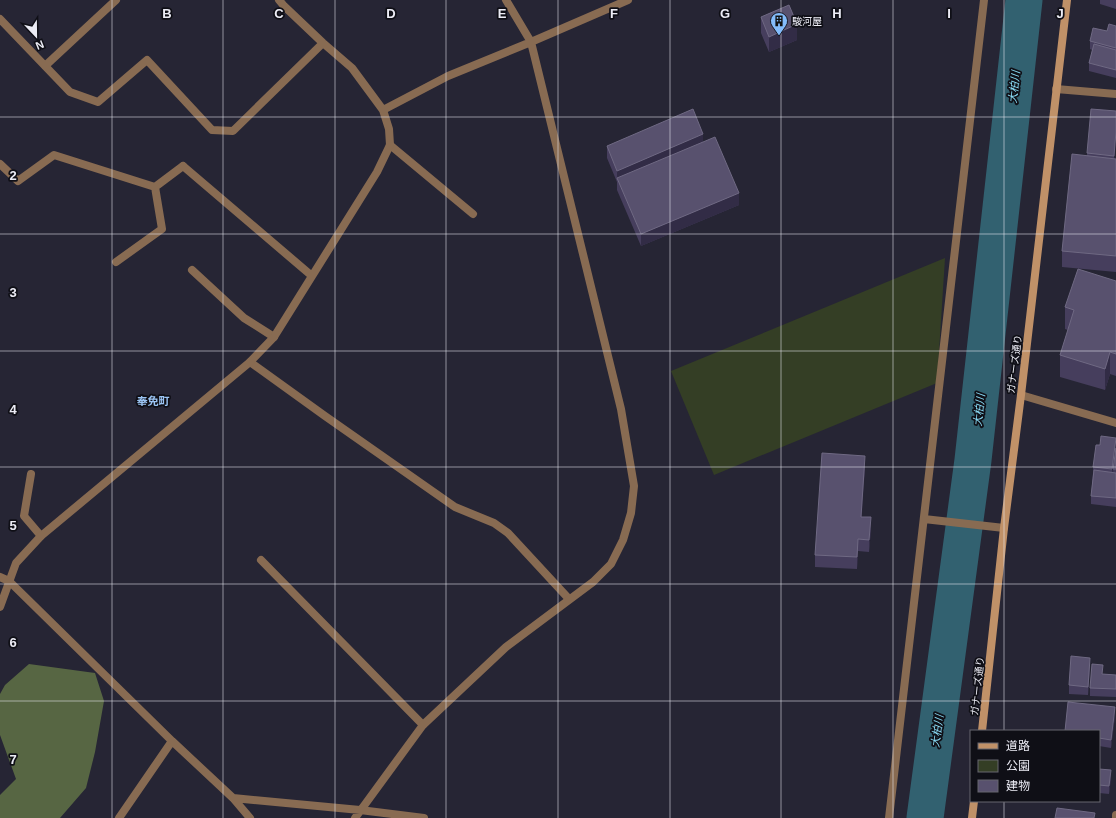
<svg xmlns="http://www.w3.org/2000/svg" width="1116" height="818" font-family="Helvetica,'Noto Sans JP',sans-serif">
<rect width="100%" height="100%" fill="#262534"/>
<path fill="#343e25" d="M945 258 937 383 714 475 671 371Z"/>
<path fill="#576643" d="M29 664 95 673 104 701 95 752 86 788 60 818H0V795L16 779 0 735V694L5 685Z"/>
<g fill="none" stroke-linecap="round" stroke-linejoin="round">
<path stroke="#326170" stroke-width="37" d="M925 818 973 460 1024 0"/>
<path stroke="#886b52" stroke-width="8" d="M390 145 473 214
M0 164 18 181 54 155 155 187 183 166
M116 262 162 229 155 187
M192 270 244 318 274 337
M250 362 325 416 455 507 494 523 508 533 569 599
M31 474 24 516 41 536
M261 560 423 725"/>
<path stroke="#886b52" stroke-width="8" d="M0 19 70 92 98 102 147 60 212 130 233 131 323 43
M45 66 116 0
M1056 89 1116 94
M383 110 448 76 531 42 628 0
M183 166 312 276
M1021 395 1116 423
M924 519 1004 528
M0 577 9 581 172 741 233 798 360 810 424 818
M0 607 16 563 41 536 250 362 274 337 377 172 390 145 389 129 383 110 352 68 323 43 284 6 279 0
M233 798 250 818
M119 818 172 741
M355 818 423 725 506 647 593 582 611 564 623 540 631 513 634 486 621 409 531 42 506 0
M889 818 984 0
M1116 818V815"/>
<path stroke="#c09168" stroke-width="8" d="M982 731 1004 528 1021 395 1067 0
M972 818 974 801"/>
</g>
<path fill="#463e5d" d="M1100 0H1116V9L1100 4Z
M761 17 797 40 769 52 761 33Z
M1116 26V78L1089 71V63L1092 50 1090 49V41Z
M1116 111 1114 158 1116 159V156V272L1062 267V251L1087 156V153Z
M703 142 739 205 641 246 617 190V182L607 158V146Z
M1116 281V376L1110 374 1105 390 1060 377V355L1068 330 1065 329V307Z
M1116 447 1113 472V473L1116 448V507L1091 504V496L1093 473V467Z
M865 468 861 517 871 529 869 552 858 551 857 569 815 567V555Z
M1090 666 1088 695 1069 694V685Z
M1103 674 1116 675V697L1090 696V688Z
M1115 716 1111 748 1099 746V731Z
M1099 769 1111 778 1109 794 1099 793Z"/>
<path fill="#322c46" d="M797 24V40L769 52V37Z
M1116 131V140L1114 164V156Z
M703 134V146L617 179V171Z
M739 193V205L641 246V234Z
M1110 352V374L1105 390V369Z
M1116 439V447L1112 477V469Z
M865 456V468L861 529V517Z
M871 517V529L869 552V540Z
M858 539V551L857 569V557Z
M1090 658V666L1088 695V687Z
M1115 707V716L1111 748V740Z
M1111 770V778L1109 794V786Z"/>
<path fill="#58516e" stroke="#6f6983" d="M789 5 797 24 769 37 761 17Z
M1109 24 1116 26V48L1090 41 1093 28 1107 31Z
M1094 44 1116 50V70L1089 63Z
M693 109 703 134 617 171 607 146Z
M1091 109 1116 111V131L1114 156 1087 153Z
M715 137 739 193 641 234 617 178Z
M1072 154 1116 159V256L1062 251Z
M1078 269 1116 281V354L1110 352 1105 369 1060 355 1074 310 1065 307Z
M1101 436 1116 438 1112 469 1093 467 1096 445H1100Z
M1116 448V469H1113Z
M822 453 865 456 861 517H871L869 540 858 539 857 557 815 555Z
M1094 470 1116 473V498L1091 496Z
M1071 656 1090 658 1088 687 1069 685Z
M1092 664 1103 665 1102 674 1116 675V689L1090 688Z
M1068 702 1115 707 1111 740 1099 738V731H1065Z
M1099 769 1111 770 1109 786 1099 785Z
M1057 808 1095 813 1094 818H1055Z"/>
<path fill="none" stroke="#ececf5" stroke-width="1" stroke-opacity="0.55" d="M112 0V818M223 0V818M335 0V818M446 0V818M558 0V818M670 0V818M781 0V818M893 0V818M1004 0V731M0 117H1116M0 234H1116M0 351H1116M0 467H1116M0 584H1116M0 701H1116M1004 801V818"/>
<defs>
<symbol id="building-pin" viewBox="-11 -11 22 30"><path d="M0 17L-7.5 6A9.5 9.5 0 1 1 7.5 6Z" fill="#84bcfb" stroke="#0f0f16"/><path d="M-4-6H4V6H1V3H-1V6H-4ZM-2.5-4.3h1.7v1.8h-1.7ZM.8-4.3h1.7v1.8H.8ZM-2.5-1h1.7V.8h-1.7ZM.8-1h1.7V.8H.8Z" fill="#111"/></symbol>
</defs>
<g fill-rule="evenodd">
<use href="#building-pin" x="769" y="11" width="20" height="27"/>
</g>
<g text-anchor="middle" stroke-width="3.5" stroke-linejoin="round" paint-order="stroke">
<g font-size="10" fill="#ececf5" stroke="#0f0f16" text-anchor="start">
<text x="792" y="25">駿河屋</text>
</g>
<g font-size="10" fill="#ececf5" stroke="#0f0f16">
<text transform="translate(1014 364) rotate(-83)" y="4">ガナーズ通り</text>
<text transform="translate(977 686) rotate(-84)" y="4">ガナーズ通り</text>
</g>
<g font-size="11" font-style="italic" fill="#88d9f3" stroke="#0f0f16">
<text transform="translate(1014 87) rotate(-84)" y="4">大柏川</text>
<text transform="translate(979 410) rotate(-84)" y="4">大柏川</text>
<text transform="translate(937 731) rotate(-82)" y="4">大柏川</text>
</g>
<g font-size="11" font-weight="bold" fill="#9bc4f3" stroke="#0f0f16">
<text x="153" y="405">奉免町</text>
</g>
</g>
<g font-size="13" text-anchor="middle" font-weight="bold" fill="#ececf5" stroke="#0f0f16" stroke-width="3.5" stroke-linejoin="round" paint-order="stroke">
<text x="167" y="18">B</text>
<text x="279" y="18">C</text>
<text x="391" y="18">D</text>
<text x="502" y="18">E</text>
<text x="614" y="18">F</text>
<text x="725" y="18">G</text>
<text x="837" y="18">H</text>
<text x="949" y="18">I</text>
<text x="1060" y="18">J</text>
<text x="13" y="180">2</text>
<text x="13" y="297">3</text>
<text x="13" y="414">4</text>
<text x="13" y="530">5</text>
<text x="13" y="647">6</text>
<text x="13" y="764">7</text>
</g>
<rect x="970" y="730" width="130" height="72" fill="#0f0f16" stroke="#67676f"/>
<rect x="978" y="743" width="20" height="6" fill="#c09168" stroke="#67676f"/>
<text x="1006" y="750" font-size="12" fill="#ececf5">道路</text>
<rect x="978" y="760" width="20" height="12" fill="#343e25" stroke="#67676f"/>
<text x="1006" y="770" font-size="12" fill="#ececf5">公園</text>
<rect x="978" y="780" width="20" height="12" fill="#58516e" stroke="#67676f"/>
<text x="1006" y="790" font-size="12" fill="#ececf5">建物</text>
<g transform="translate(36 36) rotate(158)" stroke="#0f0f16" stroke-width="3" paint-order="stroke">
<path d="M0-3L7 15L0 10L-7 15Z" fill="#ececf5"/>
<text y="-6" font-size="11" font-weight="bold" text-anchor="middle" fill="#ececf5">N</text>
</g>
</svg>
